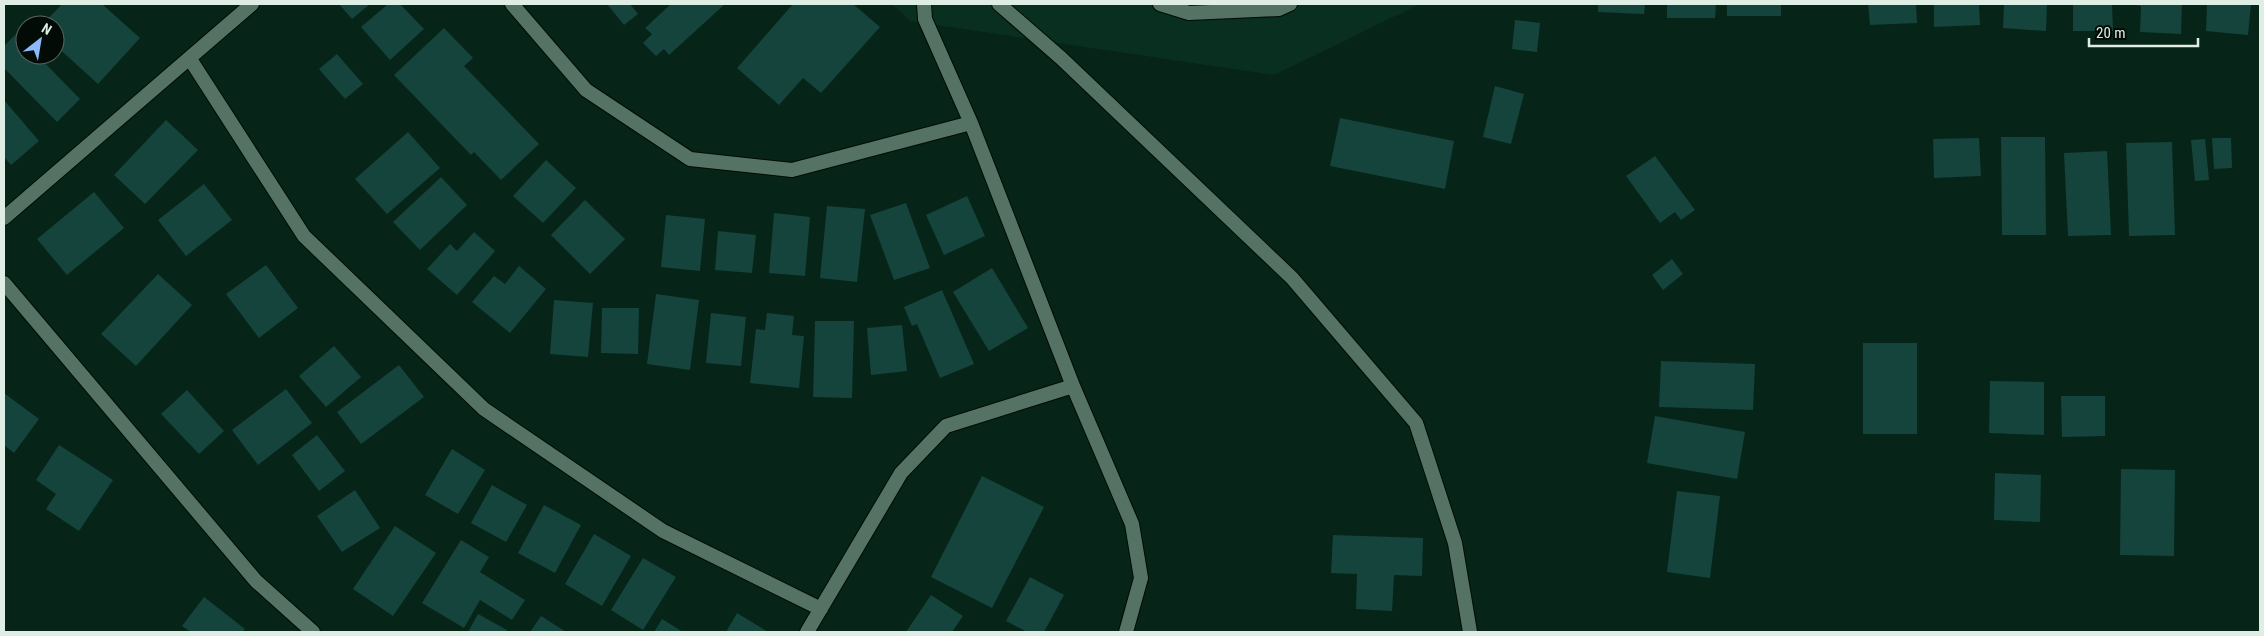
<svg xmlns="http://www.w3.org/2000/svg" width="2264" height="636" font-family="'Roboto Condensed',sans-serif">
<rect width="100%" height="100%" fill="#072418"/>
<path fill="#082f20" d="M892 4H1420L1274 75 910 21Z"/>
<path fill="#14443c" d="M62 4H102L140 38 98 84 55 45V25H42Z
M339 4H370L352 19Z
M388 4H400L424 29 390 60 361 27Z
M607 4H630L638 14 624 25Z
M671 4H725L669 55 664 49 656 56 643 43 652 34 645 28Z
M793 4H853L880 27 821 93 803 78 779 105 737 68Z
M1598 4H1645L1644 14 1598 12Z
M1667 4H1716L1715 18H1667Z
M1727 4H1781V16H1727Z
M1868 4H1916L1917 23 1870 25Z
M1934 4H1979L1980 25 1934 27Z
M2004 4H2047L2046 31 2003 28Z
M2073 4H2112L2113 31H2073Z
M2132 4H2182L2181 34 2140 32 2141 6Z
M2207 4H2251L2248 35 2206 31Z
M1515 20 1540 23 1537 52 1512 49Z
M444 28 473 58 464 66 539 144 501 180 474 152 471 155 394 75Z
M16 34 25 43V55H37L80 99 57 122 4 68V46Z
M337 54 363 84 345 99 319 69Z
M1495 86 1524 94 1511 144 1483 137Z
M4 100 39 141 11 165 4 157Z
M1340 118 1454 141 1445 189 1330 166Z
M166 120 198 150 145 204 114 175Z
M408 132 440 168 387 214 355 179Z
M2001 137H2045L2046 235H2002Z
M1979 138 1981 176 1934 178 1933 139Z
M2212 138H2231L2232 168 2214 169Z
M2205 139 2209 180 2195 181 2191 140Z
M2172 142 2175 235 2129 236 2126 143Z
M2107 151 2111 235 2068 236 2064 153Z
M1655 156 1695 210 1681 220 1675 212 1660 223 1626 176Z
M546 160 576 188 543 223 513 196Z
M441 177 467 205 420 250 393 222Z
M204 184 232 220 186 256 158 220Z
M94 192 124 228 67 275 37 239Z
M967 196 985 236 944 255 926 215Z
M585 200 625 239 590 274 551 235Z
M906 203 930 268 894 280 870 215Z
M827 206 865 209 857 282 820 278Z
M774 213 810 217 805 276 769 273Z
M666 215 705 219 700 271 661 267Z
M718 231 756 235 752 273 715 270Z
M474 232 495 251 457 295 427 269 450 244 457 251Z
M1672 259 1683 274 1663 290 1652 275Z
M266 265 298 308 259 338 226 294Z
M519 266 546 289 510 333 472 302 494 276 505 284Z
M992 268 1028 328 989 351 953 292Z
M158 274 192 305 136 366 101 334Z
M942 290 974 364 940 378 917 324 912 326 904 307Z
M656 294 699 300 690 370 647 364Z
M554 300 593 303 588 357 550 354Z
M602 308H639L638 354 601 353Z
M711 313 746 317 741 366 706 363Z
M767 313 794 316 792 335 804 336 799 388 750 383 756 329 765 330Z
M815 321H854L852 398 813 397Z
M902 325 907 371 871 375 867 328Z
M1863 343H1917V434H1863Z
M334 346 361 377 326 407 299 376Z
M1661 361 1755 364 1753 410 1659 407Z
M399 365 424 397 361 444 337 412Z
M1990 381 2044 382V435L1989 433Z
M286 389 312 423 258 465 232 430Z
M187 390 224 431 199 454 161 414Z
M4 393 39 419 14 453 4 445Z
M2061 396H2105V436L2062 437Z
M1655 416 1745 432 1737 479 1647 463Z
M317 435 345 471 319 491 292 455Z
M59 445 113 480 79 531 46 509 56 494 36 480Z
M452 449 485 470 458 514 425 495Z
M2121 469 2175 470 2174 556 2120 555Z
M1995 473 2041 475 2040 522 1994 520Z
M982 476 1044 507 992 608 931 577Z
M492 485 527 505 506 542 471 523Z
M355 490 380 528 342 552 317 516Z
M1677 491 1720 496 1710 578 1667 572Z
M544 505 581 525 555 573 518 553Z
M395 526 436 553 393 616 353 589Z
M594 534 631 556 602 606 565 584Z
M1333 535 1423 538 1422 576 1394 575 1392 611 1356 609 1357 574 1331 573Z
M461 540 489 557 480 572 525 600 512 620 480 600 464 628 422 603Z
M643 558 676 577 643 630 611 610Z
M1030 577 1064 595 1044 632H1027L1006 621Z
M931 595 963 616 952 632H906Z
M204 597 245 629 242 632H191L182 626Z
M737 613 768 632H726Z
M478 614 507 630 506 632H468Z
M541 616 566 632H530Z
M662 619 683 632H654Z"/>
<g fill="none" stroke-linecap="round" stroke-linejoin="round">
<defs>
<path id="minor" d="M512 4 586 90 690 159 792 170 971 123
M999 4 1061 58 1292 278 1416 423 1455 543 1470 632
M1160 4 1189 13 1279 9 1290 4
M190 59 304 236 484 409 663 531 821 609
M4 218 252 4
M4 283 256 581 313 632
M1073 386 1132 524 1141 578 1126 632
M807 632 901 473 946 426 1073 386 971 123 925 19 924 4"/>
</defs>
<use href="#minor" stroke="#000c05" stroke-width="16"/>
<use href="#minor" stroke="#557364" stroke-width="14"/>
</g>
<rect width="2264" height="636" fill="none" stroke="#deeee5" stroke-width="10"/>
<g transform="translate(40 40) rotate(31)"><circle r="24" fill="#020b06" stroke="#5a665f"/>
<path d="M0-4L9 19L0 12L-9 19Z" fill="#8db9fc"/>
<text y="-8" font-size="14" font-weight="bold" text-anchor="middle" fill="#deeee5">N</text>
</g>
<path d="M2089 38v8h109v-8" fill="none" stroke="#deeee5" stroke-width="2.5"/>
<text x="2096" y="38" font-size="15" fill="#deeee5" stroke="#020b06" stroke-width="4" paint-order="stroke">20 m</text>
</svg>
